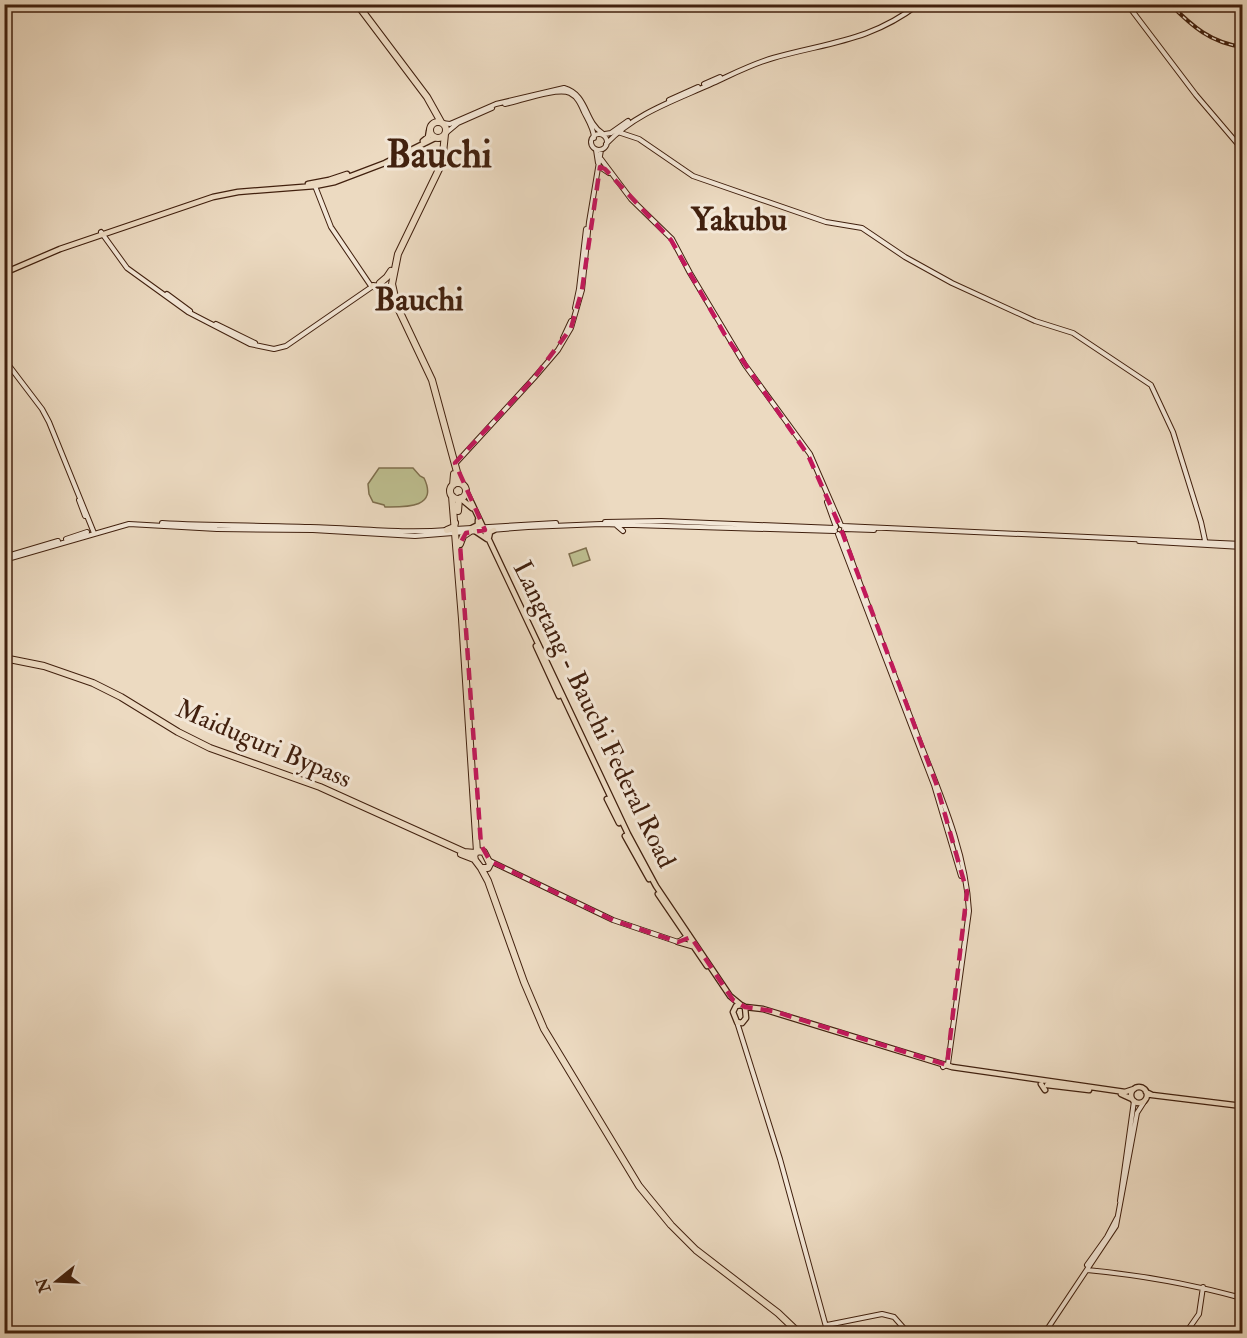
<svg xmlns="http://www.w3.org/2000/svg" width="1247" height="1338" font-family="'IM FELL Double Pica',serif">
<rect width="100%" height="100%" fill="#ecdac1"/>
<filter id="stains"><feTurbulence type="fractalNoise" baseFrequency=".00333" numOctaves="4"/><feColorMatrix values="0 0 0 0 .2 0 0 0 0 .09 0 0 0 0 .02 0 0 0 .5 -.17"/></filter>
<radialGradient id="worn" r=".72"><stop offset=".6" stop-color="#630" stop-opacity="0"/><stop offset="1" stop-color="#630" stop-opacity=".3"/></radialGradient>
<path fill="#bdbe8f" stroke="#7f6f4e" stroke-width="1.5" d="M379 468H413L420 476 424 478C439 509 404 507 385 507L384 505 373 502 369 494 368 484Z
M586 548 590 560 573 566 569 554Z"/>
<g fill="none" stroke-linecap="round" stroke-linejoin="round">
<defs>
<path id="secondary" d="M1127 4 1196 95 1242 149
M704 84 720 77
M669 100 698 87
M505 104C520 101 557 87 570 93 578 97 581 105 584 112 588 120 594 129 594 138
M442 123 450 124 496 104 564 88C588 95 584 121 602 133
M618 132 639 139 693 176 826 222 862 228 905 257 952 283 1035 321 1073 333 1151 385 1173 432 1201 522 1206 545
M446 133 458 123 492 108
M591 142a8 8 0 1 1 16 0a8 8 0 1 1-16 0Z
M605 134 611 133 628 121
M606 144C635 113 676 100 713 83 733 74 752 64 773 58 829 42 869 42 919 4
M596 150 598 163
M601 159 631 199 672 239 690 273 745 365 810 454 841 525
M600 167 609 173
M315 186 331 227 371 286
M101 232 127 268 188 312 250 344 274 349 286 346 373 286
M167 294 190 311
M575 308 579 289 586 229
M216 324 255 343
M563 338 571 321
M4 359 42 409 49 422 94 533
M456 463 534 378 558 350 571 328 582 290 589 222 601 150
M79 500 85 516
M827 502 836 527
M605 522 661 521 835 528
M162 523C211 526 260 525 310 527 356 528 402 534 448 530
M616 525 623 531
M843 526 1242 544
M455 529 556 523
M844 529 874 530
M842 533C866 603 893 671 919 740 940 794 966 852 969 911L948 1064 943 1067
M838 534 934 785 961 876
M66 539 87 532
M1139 541 1242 547
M4 557 58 541
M4 560 129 524 217 529 313 530 415 536 528 527 601 524 835 531
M490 861 613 920 678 942 689 935
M737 1022 780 1159 828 1334
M1120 1201 1134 1101
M1087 1265 1107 1237 1117 1218
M1087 1270C1140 1275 1191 1284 1242 1298
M827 1325 882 1314 894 1317 909 1334
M1044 1334 1116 1226 1137 1113 1144 1102
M1185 1334 1199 1314 1203 1287"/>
<path id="primary" d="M423 141 428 137 429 131
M308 184 329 180 347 174
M4 273 60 249 213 197 238 192 315 186 335 182 385 163 435 138
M466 491 628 834 656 886 730 996 741 1005
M460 498 472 508
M472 528 478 525V520
M475 531 487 539
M489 537 490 532 494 530
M536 646 559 696
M607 799 619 823
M625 836 649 879
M658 894 707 966
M678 942 692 946
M745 1007 746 1018 742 1023 737 1022 733 1012 736 1006 741 1005 745 1007 763 1009 952 1067 1125 1092 1134 1089
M1041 1084 1045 1090
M1047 1085 1089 1090
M1131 1095a8 8 0 1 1 16 0a8 8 0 1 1-16 0Z
M1146 1092 1152 1095 1242 1106
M1121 1094 1132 1099"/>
<path id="highway" d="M357 4 427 97 441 122
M430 130a8 8 0 1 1 16 0a8 8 0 1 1-16 0Z
M445 134 442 163 398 254 392 284 397 306 432 380 460 483
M380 283 387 277 391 271
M373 286 386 288 391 296
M450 491a8 8 0 1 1 16 0a8 8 0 1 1-16 0Z
M453 485 454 474
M452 496 462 619 477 852
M458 511 459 499
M447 530 454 527 455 523
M460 544 463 536 469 532
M4 658 44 666 93 683 121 697 178 732 210 748 320 787 464 852 475 853
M478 851 484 852 490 864 488 868H481L475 860 474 855Z
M461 854 474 859
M481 868 488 881 524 982 544 1029 639 1186 671 1225 696 1250 778 1313 800 1334"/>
</defs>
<use href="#secondary" stroke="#41200e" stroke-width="6"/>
<use href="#primary" stroke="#41200e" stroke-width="7"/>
<use href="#highway" stroke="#41200e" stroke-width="8"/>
<use href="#secondary" stroke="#f3e7d7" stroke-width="4"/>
<use href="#primary" stroke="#ecdac1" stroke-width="4.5"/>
<use href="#highway" stroke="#ecdac1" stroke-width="6"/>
<defs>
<path id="rail" d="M1170 4C1193 27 1210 42 1242 47"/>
</defs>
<use href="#rail" stroke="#41200e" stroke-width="4"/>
<use href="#rail" stroke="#f3e7d7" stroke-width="1.5" stroke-dasharray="4.5" stroke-linecap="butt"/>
</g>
<path fill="none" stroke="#c2185b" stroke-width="4.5" stroke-dasharray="12 8" stroke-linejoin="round" d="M600 167 605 169 671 240 725 335 808 455 841 529 936 783 967 892 947 1065 773 1011 745 1007 733 1000 691 937 678 942 613 920 490 861 481 845 460 544 466 533 485 530 455 463 534 378 571 328 582 290Z"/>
<g text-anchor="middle" stroke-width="6" stroke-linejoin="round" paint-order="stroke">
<g font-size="26" fill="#41200e" stroke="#f3e7d7">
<text transform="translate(595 714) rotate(64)" y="9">Langtang - Bauchi Federal Road</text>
<text transform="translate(264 743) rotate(23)" y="9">Maiduguri Bypass</text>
</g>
<g font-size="32" font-weight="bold" fill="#41200e" stroke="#f3e7d7">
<text x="739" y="230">Yakubu</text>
<text x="419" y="310">Bauchi</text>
</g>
<g font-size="38" font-weight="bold" fill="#41200e" stroke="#f3e7d7">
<text x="439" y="167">Bauchi</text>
</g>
</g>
<rect width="1247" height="1338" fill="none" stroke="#ecdac1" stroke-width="24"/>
<rect x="6" y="6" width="1235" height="1326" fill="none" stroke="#41200e" stroke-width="3"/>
<rect x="12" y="12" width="1223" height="1314" fill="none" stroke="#41200e" stroke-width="1.5"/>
<g transform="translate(57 1281) rotate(252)" stroke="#f3e7d7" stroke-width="4.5" paint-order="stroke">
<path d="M0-4.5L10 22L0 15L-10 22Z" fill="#41200e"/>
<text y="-9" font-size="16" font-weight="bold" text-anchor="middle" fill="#41200e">N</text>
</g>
<rect width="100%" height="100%" filter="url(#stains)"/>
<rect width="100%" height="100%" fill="url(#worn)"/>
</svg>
